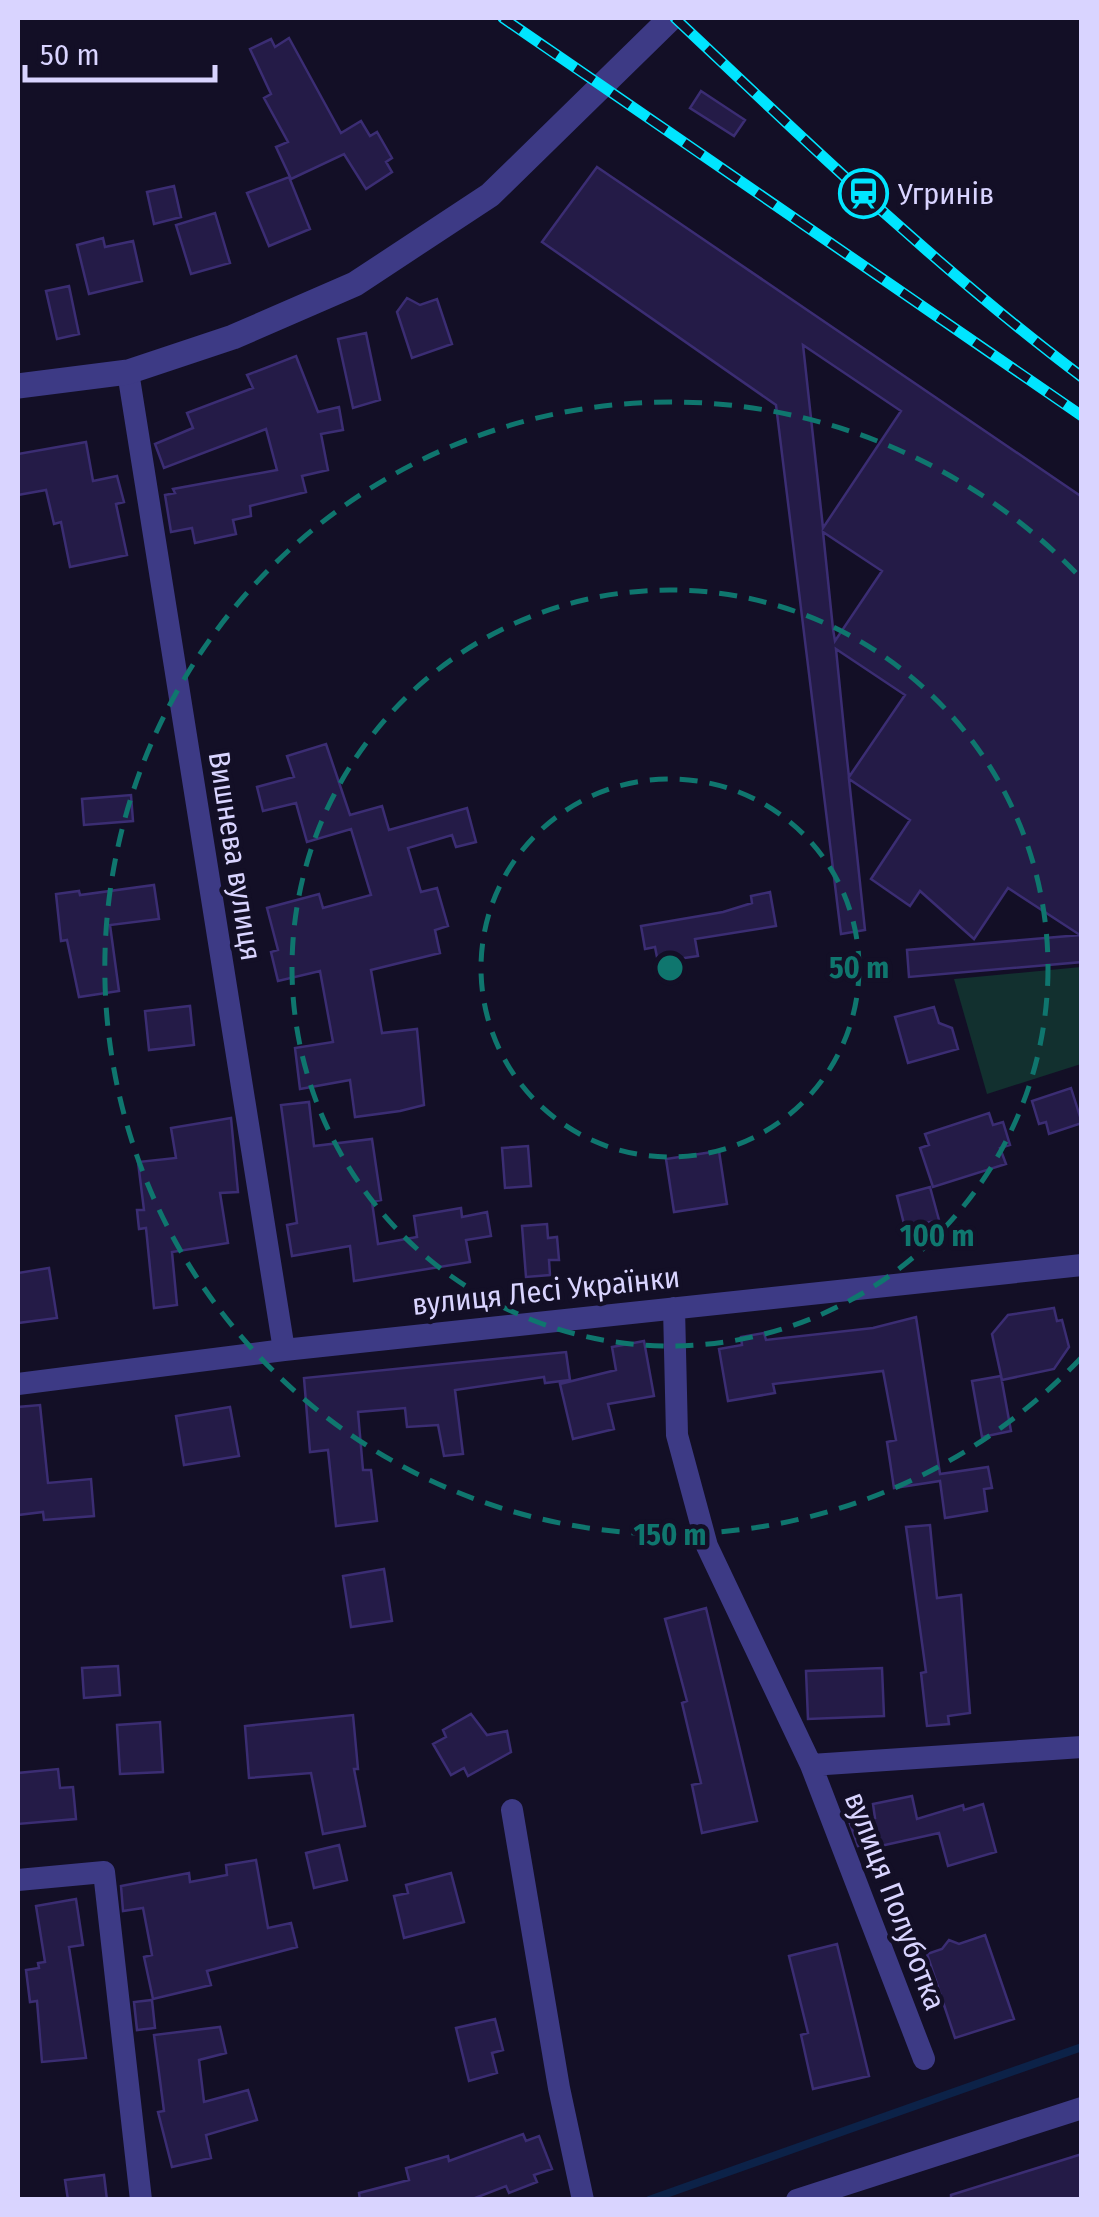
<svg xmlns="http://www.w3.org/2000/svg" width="1099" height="2217" font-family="'Fira Sans Condensed',sans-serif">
<rect width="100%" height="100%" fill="#130f26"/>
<path fill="#12302f" d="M1081 967V1064L987 1094 954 979Z"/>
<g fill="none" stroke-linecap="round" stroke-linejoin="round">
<path stroke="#0c2248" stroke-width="8" d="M649 2200 1082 2047"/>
</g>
<path fill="#241b47" stroke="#3b2d73" stroke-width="2.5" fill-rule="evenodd" d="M289 38 341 133 361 121 370 136 377 132 392 158 386 162 392 172 366 189 344 154 291 179 276 147 288 142 264 98 271 94 250 49 271 39 275 47Z
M701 91 745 120 734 136 690 108Z
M597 167 1082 497V962L909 977 907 950 1080 935 1008 888 974 939 920 891 910 906 871 879 910 820 849 779 865 930 841 934 776 405 542 242ZM803 345 901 411 823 528ZM823 532 882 571 835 641 833 629ZM836 649 905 695 849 777 847 759Z
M289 177 310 229 269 246 247 193Z
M174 186 181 217 154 224 147 192Z
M215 213 230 263 191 274 176 225Z
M103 238 105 247 133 241 142 281 89 294 77 245Z
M69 286 79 334 57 339 46 291Z
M407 298 420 305 437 299 452 344 412 358 397 312Z
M366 333 380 400 353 408 338 339Z
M296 356 318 412 339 407 343 430 321 434 328 470 302 476 306 492 250 506 251 516 233 520 236 534 195 543 192 528 171 532 165 495 175 493 173 489 277 470 266 429 164 468 155 444 193 428 187 413 253 388 247 375Z
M86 442 93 481 117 476 124 502 116 504 127 555 70 567 61 522 54 524 46 490 18 495V454Z
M326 744 350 815 382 806 389 830 467 808 476 842 456 847 452 835 408 848 421 892 437 888 448 926 435 930 440 953 371 970 382 1033 417 1029 424 1105 400 1111 355 1117 350 1080 300 1089 295 1048 333 1042 320 971 278 981 271 952 278 950 267 908 319 894 323 908 371 895 351 829 307 842 296 803 263 811 257 787 294 777 287 756Z
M131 795 133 821 84 825 82 799Z
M154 885 159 919 110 925 119 991 79 997 67 940 61 941 56 894 79 891 80 895Z
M770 892 776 926 695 939 698 956 658 962 655 947 645 949 641 926 723 912 752 903 751 896Z
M190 1006 194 1045 149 1050 145 1011Z
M934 1007 939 1023 952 1028 958 1049 908 1063 895 1017Z
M1071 1088 1082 1123 1049 1134 1046 1122 1039 1124 1032 1101Z
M309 1102 314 1146 372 1139 381 1200 372 1202 378 1244 417 1237 414 1216 461 1208 462 1217 487 1212 491 1236 466 1240 470 1262 354 1281 350 1246 292 1256 287 1225 297 1223 281 1105Z
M989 1113 993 1125 1003 1122 1010 1145 1000 1148 1006 1164 933 1187 920 1148 929 1145 925 1134Z
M231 1118 238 1192 220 1193 228 1243 172 1252 177 1305 154 1308 146 1228 139 1229 137 1210H144L138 1162 176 1158 171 1128Z
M528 1146 531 1186 505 1188 502 1148Z
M719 1151 727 1204 674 1212 666 1159Z
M930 1187 939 1220 905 1228 897 1196Z
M547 1224 548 1238 557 1237 559 1260H549L550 1275 526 1277 522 1226Z
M49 1268 57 1318 18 1323V1273Z
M1054 1308 1057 1321 1062 1320 1069 1347 1054 1369 1002 1380 992 1334 1008 1315Z
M916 1317 940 1474 988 1467 992 1488 984 1489 987 1511 945 1518 940 1481 894 1488 887 1442 896 1440 883 1371 773 1384 775 1393 728 1401 719 1349 742 1345 741 1337 764 1333 766 1340 873 1328Z
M644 1341 654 1396 608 1404 614 1429 573 1439 560 1384 616 1370 612 1347Z
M566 1352 570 1380 545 1383 544 1377 455 1390 463 1454 444 1456 438 1425 407 1427 405 1408 358 1412 363 1470H371L377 1521 336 1526 328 1450 310 1452 304 1378Z
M1001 1376 1011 1431 982 1437 972 1381Z
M40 1405 48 1483 91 1479 94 1516 44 1520 43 1512 18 1515V1407Z
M230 1407 239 1456 184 1465 176 1416Z
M930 1525 937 1598 961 1595 970 1713 948 1716 949 1724 927 1726 921 1673 926 1672 906 1527Z
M384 1569 392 1621 351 1627 343 1576Z
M706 1608 757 1821 702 1833 692 1785 701 1783 682 1703 687 1701 665 1619Z
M118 1666 120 1695 84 1698 82 1668Z
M882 1668 884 1716 808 1719 806 1671Z
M471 1714 487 1735 507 1731 511 1752 468 1776 464 1768 451 1775 433 1744 446 1737 443 1730Z
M353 1715 358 1769H354L365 1826 323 1834 311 1773 249 1778 245 1726Z
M160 1722 163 1772 120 1774 117 1725Z
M58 1769 60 1788 73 1787 76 1819 18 1824V1773Z
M912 1796 917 1819 963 1805 964 1810 983 1804 996 1852 948 1866 939 1833 876 1847 875 1842 858 1846 850 1824 875 1818 873 1804Z
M339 1845 347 1880 314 1888 306 1853Z
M256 1860 268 1928 291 1923 297 1947 207 1971 211 1985 153 1999 144 1957 152 1955 143 1908 123 1911 121 1886 189 1873 190 1882 227 1875 226 1865Z
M451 1873 464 1922 404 1938 394 1896 408 1893 406 1885Z
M76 1899 83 1945 69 1947 86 2058 42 2062 37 2001 30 2002 26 1970 39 1968 38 1963 45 1962 36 1906Z
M985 1935 1014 2019 955 2038 927 1954 942 1949 949 1940 959 1944Z
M837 1944 869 2076 813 2089 801 2035 808 2033 789 1956Z
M152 2000 155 2028 137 2030 134 2002Z
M495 2019 503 2050 492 2053 497 2073 469 2081 456 2028Z
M220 2027 226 2053 199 2060 204 2102 248 2090 257 2120 206 2135 211 2158 172 2167 158 2112 164 2111 154 2035Z
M523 2134 526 2141 539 2136 552 2169 534 2175 537 2182 509 2193 506 2186 470 2200H360L359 2193 409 2180 406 2168 448 2156 449 2161Z
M1082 2154V2200H951V2195Z
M104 2175 107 2200H68L65 2180Z"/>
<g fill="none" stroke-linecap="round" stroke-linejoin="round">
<path stroke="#3d3a85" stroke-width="22" d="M128 372 284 1350
M674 1308 677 1435 707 1546 811 1765 924 2059
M18 1384 284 1350 1082 1265
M811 1765 1082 1747
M512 1810 559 2088 583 2200
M18 1880 104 1872 141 2200
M797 2200 1082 2108"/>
<path stroke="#3d3a85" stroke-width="25" d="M18 386 128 372 233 337 355 284 490 195 671 18"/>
<defs>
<path id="rail" d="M503 18 1082 416
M675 18C807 142 937 268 1082 377"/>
</defs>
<use href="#rail" stroke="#00e5ff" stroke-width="11"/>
<use href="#rail" stroke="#130f26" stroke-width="8" stroke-dasharray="22" stroke-linecap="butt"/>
</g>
<g fill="none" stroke="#0f766e" stroke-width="5" stroke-dasharray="18 12">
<circle cx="670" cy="968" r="189"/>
<circle cx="670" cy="968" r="378"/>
<path d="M1081 1358A566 566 0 1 1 1081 578"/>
</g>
<defs>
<symbol id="station-ring" viewBox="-11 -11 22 22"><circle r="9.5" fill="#130f26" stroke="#00e5ff" stroke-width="1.5"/><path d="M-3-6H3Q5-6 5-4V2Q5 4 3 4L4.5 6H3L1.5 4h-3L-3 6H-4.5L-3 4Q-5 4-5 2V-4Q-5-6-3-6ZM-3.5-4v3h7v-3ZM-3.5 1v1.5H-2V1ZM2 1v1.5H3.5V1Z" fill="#00e5ff"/></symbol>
</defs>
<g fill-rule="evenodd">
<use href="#station-ring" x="836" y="166" width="55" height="55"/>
</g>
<g text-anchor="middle" stroke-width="9" stroke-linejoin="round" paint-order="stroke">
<g font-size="30" fill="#d9d4ff" stroke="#130f26" text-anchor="start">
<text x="898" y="204">Угринів</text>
</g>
<g font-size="30" fill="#d9d4ff" stroke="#130f26">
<text transform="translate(235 856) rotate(81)" y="10">Вишнева вулиця</text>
<text transform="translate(546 1291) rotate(-6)" y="10">вулиця Лесі Українки</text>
<text transform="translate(895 1901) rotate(69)" y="10">вулиця Полуботка</text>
</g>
</g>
<circle cx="670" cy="968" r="15" fill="#0f766e" stroke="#130f26" stroke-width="5"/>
<g font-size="30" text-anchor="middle" font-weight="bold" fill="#0f766e" stroke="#130f26" stroke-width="9" stroke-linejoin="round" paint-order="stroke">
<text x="859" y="978">50 m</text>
<text x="937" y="1246">100 m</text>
<text x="670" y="1545">150 m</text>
</g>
<rect width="1099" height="2217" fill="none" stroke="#d9d4ff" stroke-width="40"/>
<path d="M25 65v15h190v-15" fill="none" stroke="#d9d4ff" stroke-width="5"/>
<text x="40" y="65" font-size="30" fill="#d9d4ff" stroke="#130f26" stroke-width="8" paint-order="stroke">50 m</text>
</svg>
